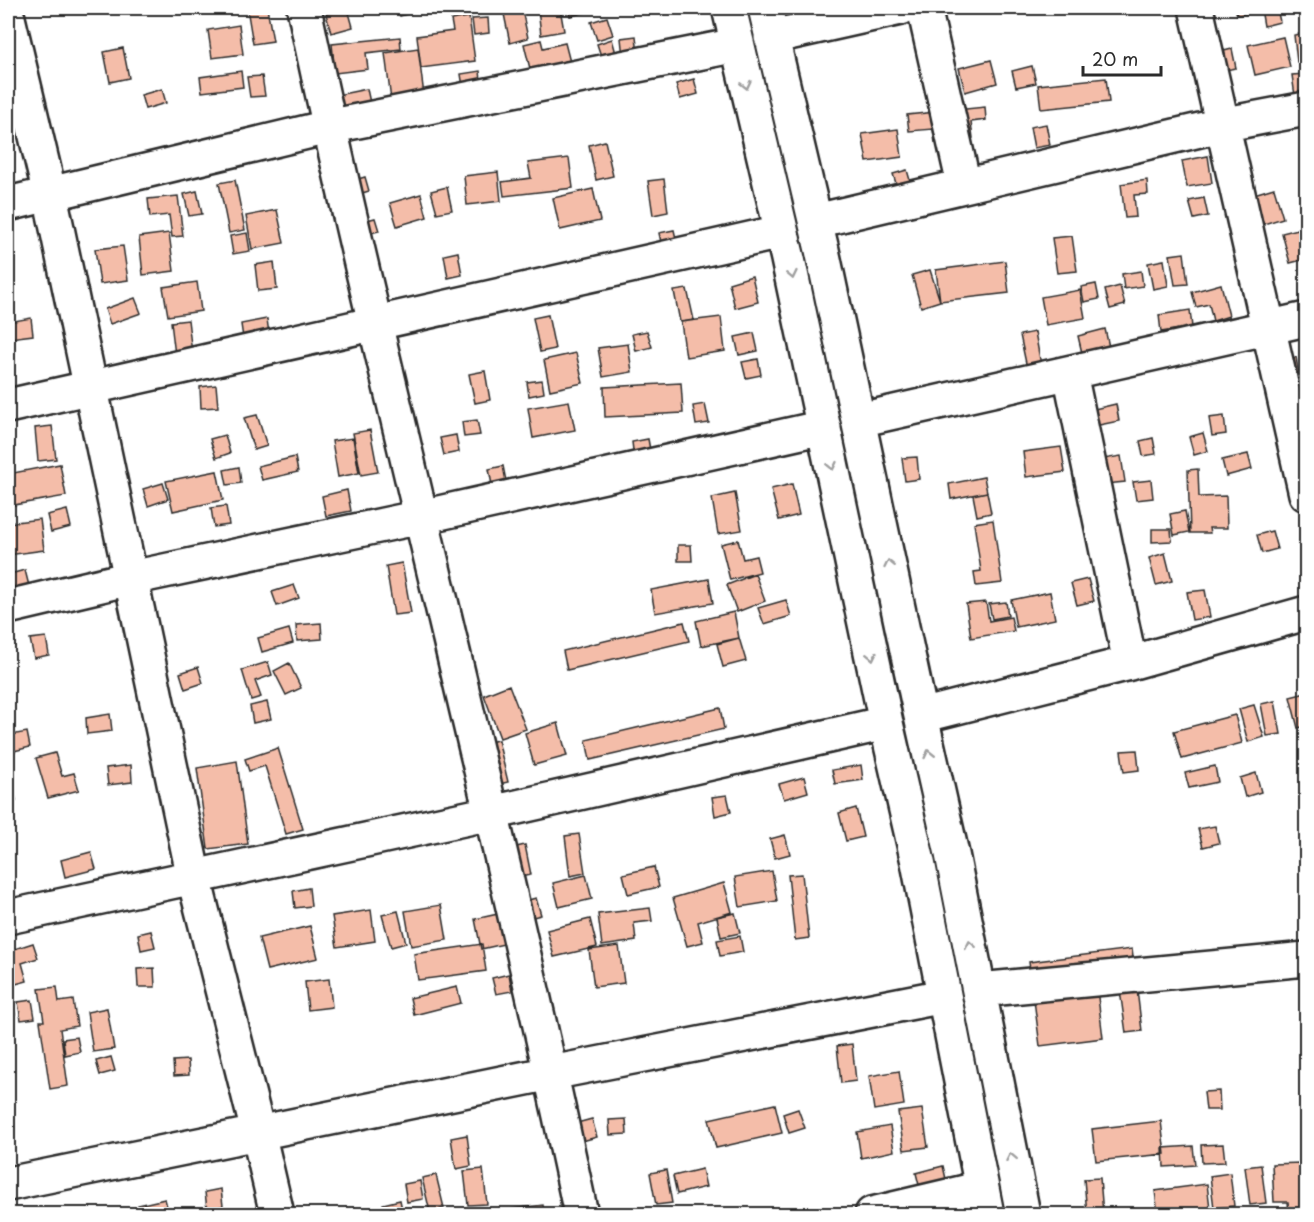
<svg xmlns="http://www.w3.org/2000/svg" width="1314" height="1222" font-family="'Playpen Sans',sans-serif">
<rect width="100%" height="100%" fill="#fff"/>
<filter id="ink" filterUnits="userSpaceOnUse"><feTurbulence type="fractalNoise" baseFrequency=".0167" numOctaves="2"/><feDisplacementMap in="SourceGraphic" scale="12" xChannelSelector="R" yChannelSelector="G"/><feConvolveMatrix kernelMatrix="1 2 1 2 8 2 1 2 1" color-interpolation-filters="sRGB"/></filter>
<g filter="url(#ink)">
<path fill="#f4bda9" stroke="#2b2b2b" stroke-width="1.5" d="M247 8H267L273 41 253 44Z
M371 8H390V9L372 11Z
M398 8H417L418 11 400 16Z
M538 8H560L564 31 541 35Z
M567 8H604L570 16Z
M1235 8H1254L1255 13 1237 15Z
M1267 8H1277L1280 22 1264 26 1261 9Z
M348 9 353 27 331 33 326 14Z
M522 10 528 38 510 43 504 14Z
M469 17 475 61 421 68 417 36 453 31 451 20Z
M607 17 613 35 597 40 591 22Z
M488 18 489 33 474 35 472 19Z
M239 25 243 54 212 58 208 30Z
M1306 33V61L1297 62 1294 35Z
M636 36 638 55 623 57 621 38Z
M400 37 401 49 366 53 368 69 335 73 332 44Z
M1283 37 1290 67 1255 75 1248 45Z
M612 39 617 57 603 62 597 44Z
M541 40 543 48 565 43 571 66 532 77 524 44Z
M123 48 129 78 110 82 104 52Z
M418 48 425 103 392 108 385 53Z
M1232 49 1236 68 1221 71 1216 53Z
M991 60 997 83 965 92 959 68Z
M1032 66 1036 83 1016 87 1012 71Z
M241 71 243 87 202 92 200 77Z
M480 71 482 90 464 93 461 74Z
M1306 74V102L1296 103 1292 75Z
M262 76 265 96 250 97 247 77Z
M1106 78 1109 102 1041 109 1038 85Z
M694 79 698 94 680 99 676 84Z
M162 89 166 103 145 109 141 95Z
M367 89 372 112 342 118 337 95Z
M985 107 986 120 971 122 973 138 935 143 933 129 909 131 907 115Z
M1046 124 1050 145 1034 148 1030 127Z
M898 129 902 157 867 162 862 134Z
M605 141 613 176 596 180 589 145Z
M1208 156 1212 183 1187 187 1182 161Z
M569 158 573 188 504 196 502 182 531 178 528 163Z
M907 170 914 194 901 199 893 174Z
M498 172 501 201 467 205 464 176Z
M365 177 369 191 352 196 348 182Z
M664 179 668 212 653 215 648 181Z
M235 180 245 230 229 233 219 183Z
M1147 180 1148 194 1134 195 1136 217 1125 218 1121 184Z
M447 187 452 210 437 213 431 191Z
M1274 188 1283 218 1254 227 1244 197Z
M593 189 600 221 560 230 553 198Z
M197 191 202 214 189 216 184 194Z
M421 194 427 217 397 226 390 203Z
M178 196 183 236 172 237 169 215 150 217 148 199Z
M1204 198 1208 216 1194 219 1189 201Z
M277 210 284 243 252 249 246 216Z
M375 218 379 231 362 235 359 222Z
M1306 227V243L1303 244 1306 259 1290 263 1282 233Z
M674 230 678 247 663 251 659 233Z
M169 233 174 271 143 275 139 237Z
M247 233 250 251 233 254 230 236Z
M1072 236 1077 271 1057 273 1052 238Z
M123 246 128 280 100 284 95 249Z
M458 252 462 275 448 278 444 255Z
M1184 253 1188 284 1175 285 1170 255Z
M1164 260 1168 286 1153 289 1148 263Z
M1005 261 1009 293 940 301 936 270Z
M274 262 277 289 258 291 255 265Z
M930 270 940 301 921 307 912 275Z
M1141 271 1143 286 1124 289 1122 274Z
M752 276 758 302 735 308 729 283Z
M197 282 201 311 168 316 163 287Z
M1096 284 1099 299 1084 302 1081 287Z
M1221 284 1229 316 1213 321 1209 304 1196 307 1192 292Z
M1120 286 1125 305 1110 309 1105 290Z
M687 289 694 320 680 322 674 291Z
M1080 290 1085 318 1046 325 1041 297Z
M135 298 141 313 110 324 105 309Z
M1190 310 1192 327 1161 332 1159 315Z
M548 315 555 349 540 352 533 318Z
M721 317 725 351 686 357 681 322Z
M31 318 33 335 10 338 8 322Z
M267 319 269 334 243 338 241 324Z
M188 320 192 353 175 355 171 322Z
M1105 329 1109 347 1082 353 1078 336Z
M647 331 652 347 636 351 632 334Z
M1035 332 1041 365 1027 368 1020 335Z
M754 333 758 351 739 355 735 337Z
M628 344 632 372 603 377 598 348Z
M576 353 583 383 550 390 544 360Z
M1296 357 1299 374 1284 377 1280 361Z
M758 359 761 375 746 378 742 362Z
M485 371 490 400 475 403 469 374Z
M542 380 544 393 529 396 527 382Z
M681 383 683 413 605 417 604 387Z
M216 385 218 407 201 408 200 387Z
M569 401 575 430 533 438 528 408Z
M705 404 709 423 696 425 693 406Z
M1116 404 1119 421 1094 426 1090 410Z
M257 415 267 446 254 450 244 418Z
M1224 416 1226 434 1212 436 1209 418Z
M477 420 480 435 464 437 462 422Z
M52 426 56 459 38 461 35 428Z
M370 430 378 472 361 475 353 433Z
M1203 433 1208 451 1194 455 1189 437Z
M225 435 230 453 216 458 210 439Z
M456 435 459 452 444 455 440 438Z
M353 438 359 473 338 477 332 441Z
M1153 438 1156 454 1143 456 1140 441Z
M648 439 651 455 634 458 632 442Z
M1061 447 1065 472 1026 477 1023 452Z
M1248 454 1252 469 1226 476 1222 460Z
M1121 456 1125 482 1106 484 1103 459Z
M295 457 298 472 262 480 258 466Z
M917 457 919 479 905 481 902 458Z
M60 464 66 496 8 506V474Z
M503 466 506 481 492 485 489 469Z
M239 467 241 483 227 485 224 470Z
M1198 469 1199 497 1226 496 1227 528H1209L1210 533H1190L1188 470Z
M217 471 223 500 173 511 166 481Z
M984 477 987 492 951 499 949 484Z
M1151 480 1153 498 1136 500 1133 482Z
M163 483 168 499 148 506 143 489Z
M792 484 799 515 779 520 771 489Z
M347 490 351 511 326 516 322 496Z
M987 492 991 513 977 516 973 495Z
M735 493 742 530 718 534 712 498Z
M226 506 229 525 214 527 211 508Z
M67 510 71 527 51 532 47 515Z
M1185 511 1189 532 1174 535 1170 514Z
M40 519 44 550 8 555V523Z
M993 520 1002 583 976 586 974 572 981 571 974 523Z
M1152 529H1171L1172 541 1152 542Z
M1272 531 1277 549 1262 553 1257 535Z
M738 540 743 559 756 556 760 572 730 580 721 544Z
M678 545H691L692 561H678Z
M1165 553 1172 581 1156 585 1149 558Z
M402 563 411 613 394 615 386 566Z
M25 570 29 586 14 590 10 574Z
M755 574 765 601 737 612 727 585Z
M709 579 713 603 655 613 651 590Z
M1088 579 1094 601 1077 605 1071 583Z
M294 585 299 598 277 606 272 592Z
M1205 590 1210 617 1192 620 1187 592Z
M1050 592 1055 619 1016 627 1011 600Z
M786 600 791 616 764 624 758 608Z
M986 602 989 621 1011 617 1014 631 971 638 966 604Z
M1006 602 1008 616 992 619 989 604Z
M734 612 739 638 701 646 696 621Z
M684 622 689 641 567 670 563 651Z
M321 623 322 639 297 641 296 625Z
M289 629 293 643 262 652 258 638Z
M46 637 49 655 34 658 30 639Z
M739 638 746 661 723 667 717 644Z
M268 662 272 675 255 681 261 697 251 700 242 670Z
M289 663 301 688 286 695 274 671Z
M198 667 203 683 185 689 180 673Z
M509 685 526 729 500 738 484 695Z
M1306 693V726L1298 728 1290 697Z
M1275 701 1281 734 1267 736 1261 704Z
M267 702 271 719 253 723 250 706Z
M1254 705 1264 737 1248 742 1239 709Z
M720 708 724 729 590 760 586 740Z
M110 714 112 731 87 734 86 718Z
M1235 715 1242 743 1182 759 1174 731Z
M558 723 567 756 534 765 525 733Z
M27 732 30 747 14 751 11 735Z
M498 740 508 782 490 786 480 744Z
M278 748 303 829 286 834 265 766 249 771 245 759Z
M1137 750 1139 770 1124 772 1121 751Z
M55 753 62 776 74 773 79 790 48 798 36 758Z
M237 761 248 844 208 849 197 768Z
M131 765 132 782 108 785 106 768Z
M861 765 863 780 835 784 832 770Z
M1215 766 1218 782 1189 788 1185 773Z
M1256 773 1261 792 1245 797 1240 778Z
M804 777 808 792 784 799 779 784Z
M13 781 16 801 8 802V782Z
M727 795 731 812 715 816 712 797Z
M856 808 863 837 846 841 839 813Z
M1215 826 1219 843 1203 847 1198 829Z
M579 834 585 873 570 876 565 836Z
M785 835 790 854 775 858 770 839Z
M525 845 531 875 515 878 508 849Z
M91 852 96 869 65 877 61 860Z
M654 867 659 887 628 894 623 874Z
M772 871 777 901 740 907 735 877Z
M802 874 809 938 795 940 788 875Z
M586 875 592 899 559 907 553 883Z
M724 883 732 912 698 922 703 942 687 946 673 898Z
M309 888 311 906 295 908 293 891Z
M536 898 541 915 525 919 521 902Z
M441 905 447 940 411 946 405 911Z
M650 908 652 921 634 923 636 941 602 946 598 914Z
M371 910 375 941 337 947 332 916Z
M398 911 406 943 391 947 382 915Z
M735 913 740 933 721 937 717 917Z
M498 914 504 944 481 949 475 919Z
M590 919 597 947 554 957 547 930Z
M310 926 318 958 267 970 259 938Z
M151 931 155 947 141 950 138 934Z
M740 936 743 952 720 956 717 940Z
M33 943 38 958 22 963 27 981 12 985 8 968V951Z
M482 944 486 971 418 980 414 954Z
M619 946 624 983 594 987 589 950Z
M1132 949 1142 1031 1126 1033 1116 962 1094 965 1103 1038 1040 1046 1029 962Z
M154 968 155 987H138L137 969Z
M509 974 512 991 496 994 492 978Z
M329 979 332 1007 308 1010 305 982Z
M57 987 59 1002 73 1000 77 1026 60 1029 68 1086 50 1089 40 1021H44L39 989Z
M457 987 461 1003 414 1015 410 998Z
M10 996 15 1014 8 1016V997Z
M32 1000 35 1018 21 1020 18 1002Z
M107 1008 114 1049 93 1052 87 1012Z
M77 1037 80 1052 65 1055 63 1039Z
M852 1044 856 1081 841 1083 837 1046Z
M111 1057 115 1071 100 1075 96 1061Z
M188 1060 189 1075 174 1076 173 1061Z
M899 1071 904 1105 874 1110 869 1076Z
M1219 1091 1220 1110H1206L1204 1092Z
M775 1104 782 1133 716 1148 709 1119Z
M798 1109 805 1128 789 1133 783 1114Z
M922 1109 928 1147 904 1150 898 1112Z
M592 1119 597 1137 582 1141 577 1123Z
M626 1119 627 1134 610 1135 609 1120Z
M1161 1121 1165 1154 1096 1161 1092 1129Z
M890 1126 894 1151 861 1158 857 1132Z
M467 1135 471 1166 456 1169 451 1138Z
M1223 1144 1225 1162 1202 1163 1201 1145Z
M1193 1146 1195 1165 1164 1167 1163 1148Z
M1301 1163 1304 1214H1289L1288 1202H1274L1272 1164Z
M1261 1165 1266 1203 1250 1205 1245 1167Z
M943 1166 946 1179 919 1185 916 1173Z
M483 1169 487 1204 468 1205 464 1171Z
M702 1169 706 1187 677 1194 673 1176Z
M666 1170 672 1203 656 1205 650 1173Z
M1230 1173 1234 1206 1214 1208 1210 1176Z
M436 1175 444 1208 430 1212 422 1178Z
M1100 1178 1103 1214H1087L1084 1179Z
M420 1181 423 1199 407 1202 404 1184Z
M1207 1184 1210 1208 1158 1214 1155 1191Z
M221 1189 223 1206 207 1209 205 1192Z
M165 1199 169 1214H140L138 1205Z
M400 1200 403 1214H386L383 1204Z
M543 1205 544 1214H513L512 1209Z"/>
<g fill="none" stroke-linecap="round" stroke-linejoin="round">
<defs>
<path id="minor" d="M304 8C339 178 381 347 421 517 476 749 532 981 581 1214
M729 8 788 259 886 723 918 862 987 1214
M765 8 822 250 921 716 952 854 1023 1214
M924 8 964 185
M1196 8 1306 494
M8 18 50 195 194 878 258 1132 277 1214
M771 37 901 8
M8 204 328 127 737 45
M816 221 1221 125 1306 109
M1070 373 1130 663
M8 406 781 232
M859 420 1306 319
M8 607 131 578 421 517 824 427
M921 716 1130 663 1306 613
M8 917 491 813 886 723
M979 990 1306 959
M8 1184 551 1073 944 996
M872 1214 982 1188"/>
</defs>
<use href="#minor" stroke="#2b2b2b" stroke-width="38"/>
<use href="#minor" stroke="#fff" stroke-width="33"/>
</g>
<defs><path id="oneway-chevron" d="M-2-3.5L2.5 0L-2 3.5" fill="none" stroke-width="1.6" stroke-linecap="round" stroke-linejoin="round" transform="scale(1.5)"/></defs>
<g stroke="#a0a0a0">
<use href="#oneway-chevron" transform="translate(746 85) rotate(77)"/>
<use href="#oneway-chevron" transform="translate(792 275) rotate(78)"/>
<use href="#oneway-chevron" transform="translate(832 466) rotate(78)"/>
<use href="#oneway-chevron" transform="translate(889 564) rotate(-102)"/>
<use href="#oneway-chevron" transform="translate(872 656) rotate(78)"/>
<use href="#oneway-chevron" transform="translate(929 754) rotate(-103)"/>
<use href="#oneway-chevron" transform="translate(970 945) rotate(-101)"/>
<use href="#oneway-chevron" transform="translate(1011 1157) rotate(-101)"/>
</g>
</g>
<rect width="1314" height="1222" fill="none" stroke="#fff" stroke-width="30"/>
<rect x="15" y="15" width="1284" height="1192" fill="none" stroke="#2b2b2b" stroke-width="2" filter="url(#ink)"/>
<path d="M1083 66v9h78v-9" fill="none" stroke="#2b2b2b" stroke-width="3"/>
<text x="1092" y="66" font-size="18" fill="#2b2b2b" stroke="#ffffff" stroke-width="4.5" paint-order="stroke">20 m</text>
</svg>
